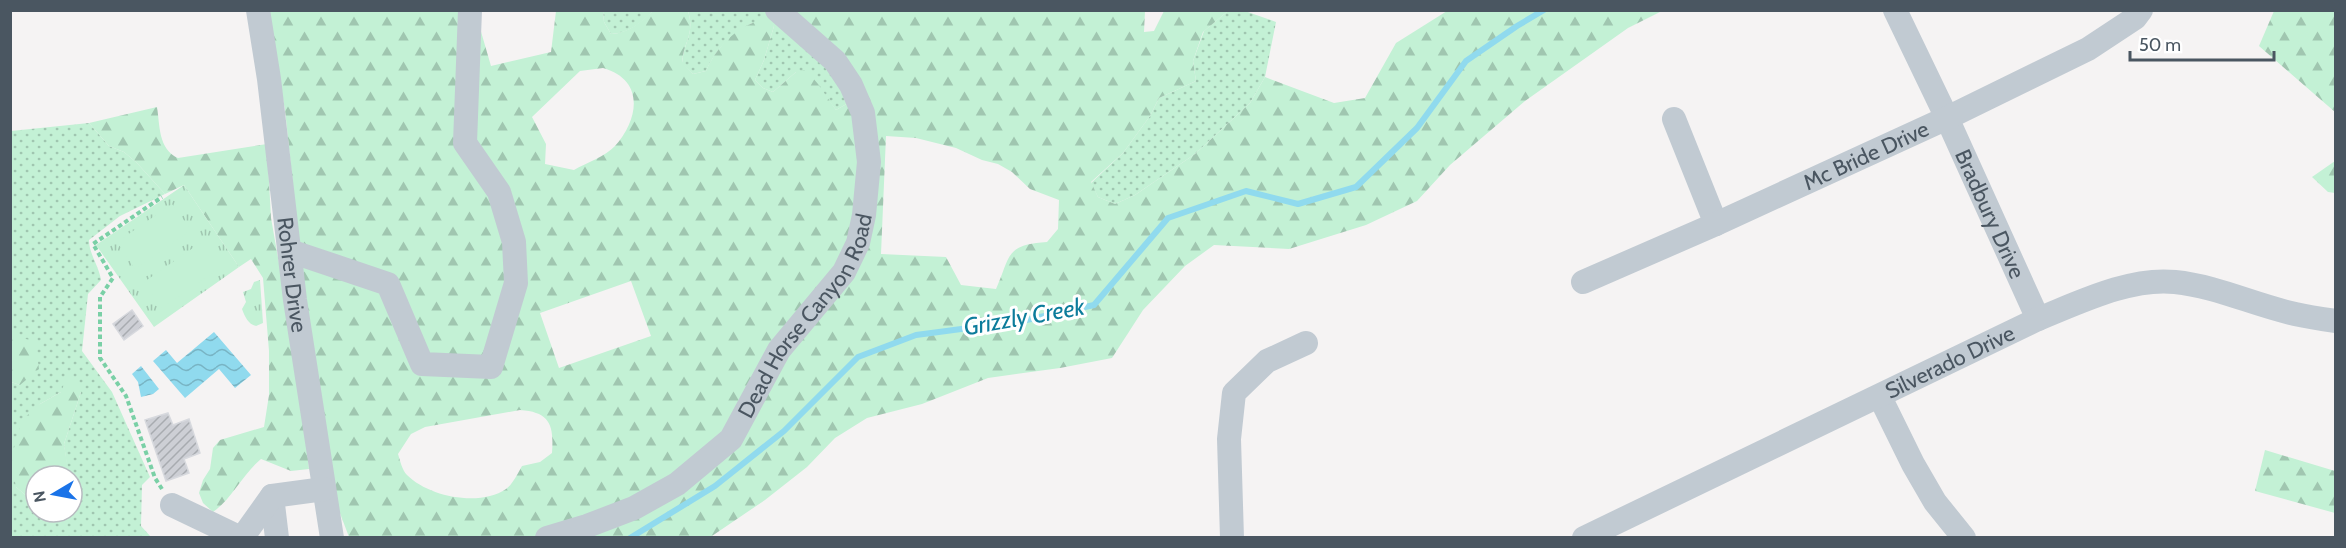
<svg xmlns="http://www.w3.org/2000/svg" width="2346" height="548" font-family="Cabin,sans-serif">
<defs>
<pattern id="grass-dots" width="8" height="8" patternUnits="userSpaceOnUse" patternTransform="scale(1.5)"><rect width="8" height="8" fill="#c3f1d5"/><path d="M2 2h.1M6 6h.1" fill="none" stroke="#a0c6b0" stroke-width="1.8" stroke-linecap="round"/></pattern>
<pattern id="forest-firs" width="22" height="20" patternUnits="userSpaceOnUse" patternTransform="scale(1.5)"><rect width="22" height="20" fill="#c3f1d5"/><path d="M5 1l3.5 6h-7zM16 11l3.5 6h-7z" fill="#a0c6b0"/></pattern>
<pattern id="park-tufts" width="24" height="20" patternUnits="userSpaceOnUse" patternTransform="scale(1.5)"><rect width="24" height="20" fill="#c3f1d5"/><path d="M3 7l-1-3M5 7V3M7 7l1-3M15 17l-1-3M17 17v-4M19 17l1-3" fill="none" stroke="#a0c6b0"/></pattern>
<pattern id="water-waves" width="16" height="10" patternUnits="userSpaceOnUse" patternTransform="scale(1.5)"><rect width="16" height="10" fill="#90daee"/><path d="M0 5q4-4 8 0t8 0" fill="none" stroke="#78b4c4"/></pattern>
<pattern id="building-hatch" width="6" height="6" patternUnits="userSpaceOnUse" patternTransform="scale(1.5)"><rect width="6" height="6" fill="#cdcfd5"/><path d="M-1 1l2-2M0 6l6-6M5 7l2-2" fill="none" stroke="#a8abb0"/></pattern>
</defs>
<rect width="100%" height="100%" fill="#f5f3f3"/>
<path fill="url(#grass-dots)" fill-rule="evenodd" d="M603 11H653C641 23 629 33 611 34L604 22Z
M688 11H766L836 78 850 102 836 110 827 98 796 72 773 92 763 88 755 80 764 60 774 26 752 23C729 37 718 46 706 71L693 74 682 63C684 41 695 34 688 11Z
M1228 11H1245L1276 22 1265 77 1250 103 1195 154 1135 195 1115 204 1098 197 1091 183 1123 153 1150 116 1159 98 1196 81 1193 61 1204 31Z
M89 123 109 146 124 152 137 163 165 194 120 216 89 240C89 254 99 266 101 280L88 294 82 351 112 392 150 477 142 485 141 526 151 537H11V382L20 385 12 336 11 337V131ZM61 392H81L64 444 68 474 72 476C72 482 75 484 77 489 85 510 66 515 50 516L45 512H36V504L16 487 40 404Z"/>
<path fill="url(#forest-firs)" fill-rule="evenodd" d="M267 11H475L491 66 551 52 556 11H603L604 22 611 34C629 33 641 22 653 11H688C695 34 684 41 682 62L693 74 706 71C719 43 736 28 765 18L774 26 764 60 755 80 763 88 773 92 796 72 806 70 818 84 836 110 850 102 786 11H1145L1144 32 1154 31 1164 11H1228L1203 32 1193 61 1196 81 1159 98 1150 116 1123 153 1091 182 1098 197 1115 204 1135 195 1195 154 1250 103 1265 77 1334 103 1365 98 1396 43 1447 11H1662L1628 28 1525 101 1450 165 1417 201 1366 225 1289 249 1214 245 1185 266 1143 310 1112 358 1060 368 988 378 922 404 867 418 835 438 807 467 765 500 709 538 349 537 338 508 302 271 285 110ZM603 68C645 80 639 119 615 146 606 156 586 163 574 170L545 164 546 144 532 117 580 71ZM886 136 916 138 956 148 982 160 998 164 1012 172 1030 189 1059 200 1058 229 1047 242C1005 245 1011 255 996 289L961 285 946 257 881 254ZM631 281 651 336 559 368 540 313ZM520 410C550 412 554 425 552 453L540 462 522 466C518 473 513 484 506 489 480 507 429 497 407 475 402 470 400 460 398 454L411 434 425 427Z
M2274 11H2335V112L2259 46Z
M157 107C160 125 158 149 178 158L267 144 271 218 301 388 309 469 291 471 261 459C243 474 231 500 213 512L203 503 199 493 203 480 210 469 213 448 220 440 264 427 269 395V351L263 278 251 259 239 267 184 185 165 194 137 163 124 152 109 146 89 123Z
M2335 161V193L2328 192 2312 177Z
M12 336 35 341 39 369 20 385 11 382 10 337Z
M66 379H74L81 392 64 444 69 476H36V504L16 487 12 467 14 448 22 420 40 404 61 392Z
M2265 450 2335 471V513L2255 491Z"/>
<path fill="url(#park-tufts)" d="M184 185 239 267 154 327 96 245Z
M260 280 263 323 256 326C248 324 245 317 242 309L246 302 243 292 251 289 254 282Z"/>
<path fill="#c3f1d5" d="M172 204 191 230 135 269 117 242Z
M200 243 218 269 162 308 144 282Z"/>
<path fill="url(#water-waves)" d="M214 332 251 375 235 388 219 369 185 398 153 361 166 350 177 363Z
M141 366 159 389 153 394 141 397 138 382 132 374Z"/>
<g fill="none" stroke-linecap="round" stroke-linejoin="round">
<path stroke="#90daee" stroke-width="6" d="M630 538 715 486 784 431 858 357 916 335 1022 321 1094 305 1168 218 1246 191 1298 204 1356 187 1417 128 1466 61 1517 26 1544 10"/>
</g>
<path fill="url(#building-hatch)" stroke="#d7d9de" stroke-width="1.5" d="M132 310 143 326 124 340 113 324Z
M168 413 173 425 189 419 200 453 184 459 189 473 166 481 145 420Z"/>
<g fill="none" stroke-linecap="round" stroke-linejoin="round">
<path stroke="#7ad0a6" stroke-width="4" stroke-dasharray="4.5 3" stroke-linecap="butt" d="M162 489 155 478 126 396 100 358V297L113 278 93 244 162 197"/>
<g stroke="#c1cad2" stroke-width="24">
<path id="s1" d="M258 10 269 79 295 300 332 538"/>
<path id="s2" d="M1895 10 1947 118 2038 319"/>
<path d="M1674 119 1716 224"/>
<path d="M290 251 388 284 422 364 491 367 516 283 514 242 499 192 465 143 470 10"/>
<path id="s3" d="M1583 282 1716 224 1947 118 2088 49 2135 18 2141 10"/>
<path d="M1880 397 1913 464 1935 502 1964 538"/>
<path d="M272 496 277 538"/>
<path d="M172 505 241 538"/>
<path d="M242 538 272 496 324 489"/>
<path id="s4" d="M547 538 587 526 634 508 677 484 731 439 779 350 844 272 858 243 864 215 869 162 863 113 851 85 835 61 777 10"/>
<path d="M1232 538 1229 439 1234 393 1267 361 1306 343"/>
<path id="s5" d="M1584 538 2038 319C2078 303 2130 277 2175 282 2216 286 2254 305 2295 314 2308 317 2322 319 2336 321"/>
</g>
</g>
<g text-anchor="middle" stroke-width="6" stroke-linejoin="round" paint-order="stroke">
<g font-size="22" fill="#4a5661" stroke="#fff">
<text dy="8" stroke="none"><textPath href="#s3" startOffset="310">Mc Bride Drive</textPath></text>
<text dy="8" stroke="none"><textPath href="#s2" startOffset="225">Bradbury Drive</textPath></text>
<text dy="8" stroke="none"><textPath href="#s1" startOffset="267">Rohrer Drive</textPath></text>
<text dy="8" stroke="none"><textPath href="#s4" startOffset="357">Dead Horse Canyon Road</textPath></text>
<text dy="8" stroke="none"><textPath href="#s5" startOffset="406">Silverado Drive</textPath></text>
</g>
<g font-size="24" font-style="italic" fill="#0c7c9b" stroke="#fff">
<text transform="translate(1024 317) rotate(-10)" y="8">Grizzly Creek</text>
</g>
</g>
<rect width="2346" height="548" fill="none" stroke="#4a5661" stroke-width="24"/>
<g transform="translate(54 494) rotate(260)"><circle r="28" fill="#ffffff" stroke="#b7bbc0" stroke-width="1.5"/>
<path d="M0-4.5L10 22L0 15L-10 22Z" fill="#1a73e8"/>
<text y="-9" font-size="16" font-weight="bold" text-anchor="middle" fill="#4a5661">N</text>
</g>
<path d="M2130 51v9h144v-9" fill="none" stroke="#4a5661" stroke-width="3"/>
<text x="2139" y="51" font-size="18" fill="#4a5661" stroke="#ffffff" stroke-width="4.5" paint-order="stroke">50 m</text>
</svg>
